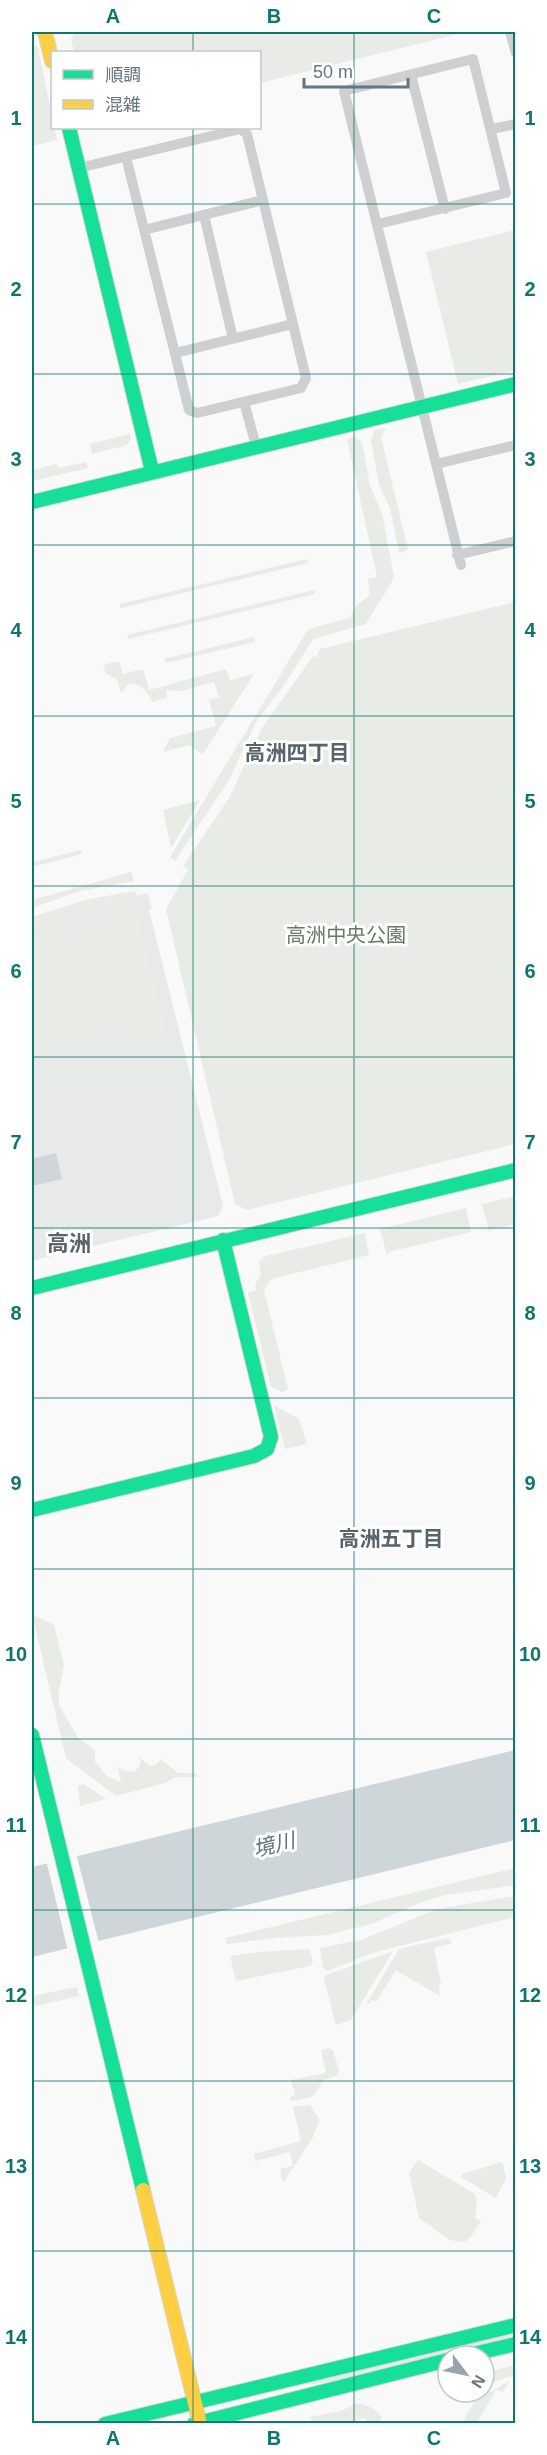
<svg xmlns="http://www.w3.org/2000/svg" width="547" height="2455" font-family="Arial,'Noto Sans JP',sans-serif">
<rect width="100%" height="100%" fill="#f9f9f9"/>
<path fill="#e8e9e9" d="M146 898 223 1206 218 1216 32 1261V928Z"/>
<path fill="#e8ebe6" d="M75 32H466L260 83V52H74L71 39Z
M32 42 38 48 57 140 32 146Z
M515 230V370L458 384 426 252Z
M386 428 381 437 408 550 399 553 390 508 379 485 371 440 375 430Z
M130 434 131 439 127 445 92 454 90 444Z
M354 436 362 442 370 485 383 517 394 578 366 624 313 639 284 685 256 722 229 780 175 861 170 857 308 629 350 618 356 606 370 595 368 579 377 577 347 439Z
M86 462 88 468 32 481V470L56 464 59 468Z
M307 559 308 563 121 608 120 604Z
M314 590 315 594 128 639 127 635Z
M515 602V1144L247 1210 235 1204 166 909 188 870 183 866 229 798 262 728 313 656 316 658 320 649Z
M254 637 255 642 166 663 164 659Z
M119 661 123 674 143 669 149 690 226 669 230 680 254 674 203 754 189 745 163 752 170 738 216 726 209 700 219 697 214 682 180 691 166 690 167 698 152 702C149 693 140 682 129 684L121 693 117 679 106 674 103 665Z
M200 800 171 848 163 810Z
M81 850 82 854 32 867V862Z
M131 872 134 881 80 891 32 908V900Z
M135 891 137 896 148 893 152 909H145L142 901 32 929V917L89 899Z
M137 912 169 1039C117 1027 77 1025 32 1056V940Z
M515 1196V1224L491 1230 489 1232 482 1204Z
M466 1208 471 1232 389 1252 387 1255 380 1229Z
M365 1233 369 1255 271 1279 264 1290 288 1389 282 1392 271 1387 248 1293 256 1290 255 1284 261 1275 259 1261 263 1260 262 1257Z
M274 1405 299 1419 307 1444 285 1449Z
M32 1614 54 1625 64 1665 59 1691V1705L78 1738 95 1750V1762L107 1776 121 1783 118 1767C128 1773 137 1775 141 1762L138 1756 150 1766 156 1765 161 1759 178 1773H196L198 1777H176L165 1783 116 1796 66 1758Z
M84 1784 106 1799 80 1806 78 1786Z
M515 1868V1885L446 1895 419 1903 371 1924 327 1935 274 1938 227 1944 226 1938Z
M515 1896V1917L372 1953 328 1971 323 1968 320 1948 361 1940 437 1909Z
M448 1938 452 1943 434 1948 441 1984 439 1985 440 1996 396 1970 376 2002 372 2000 369 2004 367 2003 399 1949Z
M307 1949 310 1950 313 1962 310 1966 236 1981 230 1956 259 1952Z
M393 1951 351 2020 336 2025 324 1979 326 1975Z
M77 1987 79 1996 32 2007V1996Z
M329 2048 333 2050 339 2071 337 2076 324 2080 312 2097 291 2101 290 2097 295 2095 291 2080 326 2073 321 2050Z
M310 2105 320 2120 312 2139 283 2183 280 2169 293 2166 290 2152 255 2161 254 2154 301 2141 293 2107Z
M418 2160 475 2194 477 2202 475 2218 481 2221 470 2238 464 2242 450 2240 419 2218 409 2173Z
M501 2162 503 2164 506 2178 496 2198 461 2177 463 2174Z
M515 2330V2338L342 2381 292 2386Z
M515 2365V2375L484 2385V2373Z
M510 2380 503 2392 496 2390 477 2423H464V2420L480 2392H484V2389L491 2392Z
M355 2404C364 2402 378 2410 382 2418L378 2423H367L366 2418 344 2423H312L310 2417 341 2411Z"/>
<path fill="#ced6d9" d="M56 1153 62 1179 32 1186V1159Z
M515 1750V1840L32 1957V1867Z"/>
<path fill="#f9f9f9" d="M76 1853 99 1943 68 1951 46 1860Z"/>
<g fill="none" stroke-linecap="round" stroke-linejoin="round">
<defs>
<path id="fast" d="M69 128 152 471
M32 502 516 384
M32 1288 516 1170
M32 1510 254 1456 267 1449 271 1437 223 1240
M32 1735 143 2190
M465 2356 516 2344
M105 2424 516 2325
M194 2424 448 2360"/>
<path id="slow" d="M45 32 52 61
M143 2190 200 2424"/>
</defs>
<use href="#fast" stroke="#d5d6d7" stroke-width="16"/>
<use href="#slow" stroke="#d5d6d7" stroke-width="16"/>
<path stroke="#cecfd0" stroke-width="10" d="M510 32 516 53
M411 75 445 209
M492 129 516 124
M79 168 240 129 247 134 306 378 301 388 197 413 189 410 126 157
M204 215 233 339
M378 224 506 193 473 59 344 91 461 565
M144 230 263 200
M175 353 293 324
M244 402 256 446
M436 464 516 445
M457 555 516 541"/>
<use href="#fast" stroke="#16e098" stroke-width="14"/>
<use href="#slow" stroke="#ffcf43" stroke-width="14"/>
</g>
<path fill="none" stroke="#0f766e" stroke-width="1.5" stroke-opacity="0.55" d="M193 32V52M354 32V2424M193 128V2424M32 204H516M32 374H516M32 545H516M32 716H516M32 886H516M32 1057H516M32 1228H516M32 1398H516M32 1569H516M32 1739H516M32 1910H516M32 2081H516M32 2251H516"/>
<g text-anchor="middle" stroke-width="6" stroke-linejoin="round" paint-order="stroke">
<g font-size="20" fill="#687a64" stroke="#fff">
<text x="346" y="942">高洲中央公園</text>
</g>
<g font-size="21" font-weight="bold" fill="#57646e" stroke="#fff">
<text x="297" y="760">高洲四丁目</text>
<text x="391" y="1546">高洲五丁目</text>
</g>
<g font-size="21" font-style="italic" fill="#60757c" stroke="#fff">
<text transform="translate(274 1845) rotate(-14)" y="7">境川</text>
</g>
<g font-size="22" font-weight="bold" fill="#57646e" stroke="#fff">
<text x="69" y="1251">高洲</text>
</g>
</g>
<rect width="547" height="2455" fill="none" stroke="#ffffff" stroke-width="66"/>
<rect x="51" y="51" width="210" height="78" fill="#ffffff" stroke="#c1c8cd" stroke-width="1.5"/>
<rect x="63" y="70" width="30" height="9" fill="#16e098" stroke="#c1c8cd" stroke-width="1.5"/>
<text x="105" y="81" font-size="18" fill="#657683">順調</text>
<rect x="63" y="100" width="30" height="9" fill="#ffcf43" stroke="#c1c8cd" stroke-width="1.5"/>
<text x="105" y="111" font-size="18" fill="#657683">混雑</text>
<g transform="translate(466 2374) rotate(122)"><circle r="28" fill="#ffffff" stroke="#c1c8cd" stroke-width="1.5"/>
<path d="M0-4.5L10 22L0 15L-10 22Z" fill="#99a4ac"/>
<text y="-9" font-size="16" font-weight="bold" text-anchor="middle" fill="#657683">N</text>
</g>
<path d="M304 78v9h104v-9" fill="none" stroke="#657683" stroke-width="3"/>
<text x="313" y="78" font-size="18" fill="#657683" stroke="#ffffff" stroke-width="4.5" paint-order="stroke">50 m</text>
<rect x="33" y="33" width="481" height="2389" fill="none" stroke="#0f766e" stroke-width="2"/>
<g font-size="20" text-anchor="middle" font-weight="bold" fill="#0f766e">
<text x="113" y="23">A</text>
<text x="274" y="23">B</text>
<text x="434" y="23">C</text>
<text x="16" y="125">1</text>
<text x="530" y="125">1</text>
<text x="16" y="296">2</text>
<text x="530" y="296">2</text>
<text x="16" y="466">3</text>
<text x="530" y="466">3</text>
<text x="16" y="637">4</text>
<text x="530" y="637">4</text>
<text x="16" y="808">5</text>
<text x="530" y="808">5</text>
<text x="16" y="978">6</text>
<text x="530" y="978">6</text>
<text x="16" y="1149">7</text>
<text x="530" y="1149">7</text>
<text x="16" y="1320">8</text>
<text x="530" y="1320">8</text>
<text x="16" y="1490">9</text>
<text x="530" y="1490">9</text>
<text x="16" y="1661">10</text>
<text x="530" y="1661">10</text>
<text x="16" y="1832">11</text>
<text x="530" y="1832">11</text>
<text x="16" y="2002">12</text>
<text x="530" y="2002">12</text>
<text x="16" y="2173">13</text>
<text x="530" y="2173">13</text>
<text x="16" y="2344">14</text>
<text x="530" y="2344">14</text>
<text x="113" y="2445">A</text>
<text x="274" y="2445">B</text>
<text x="434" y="2445">C</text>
</g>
</svg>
